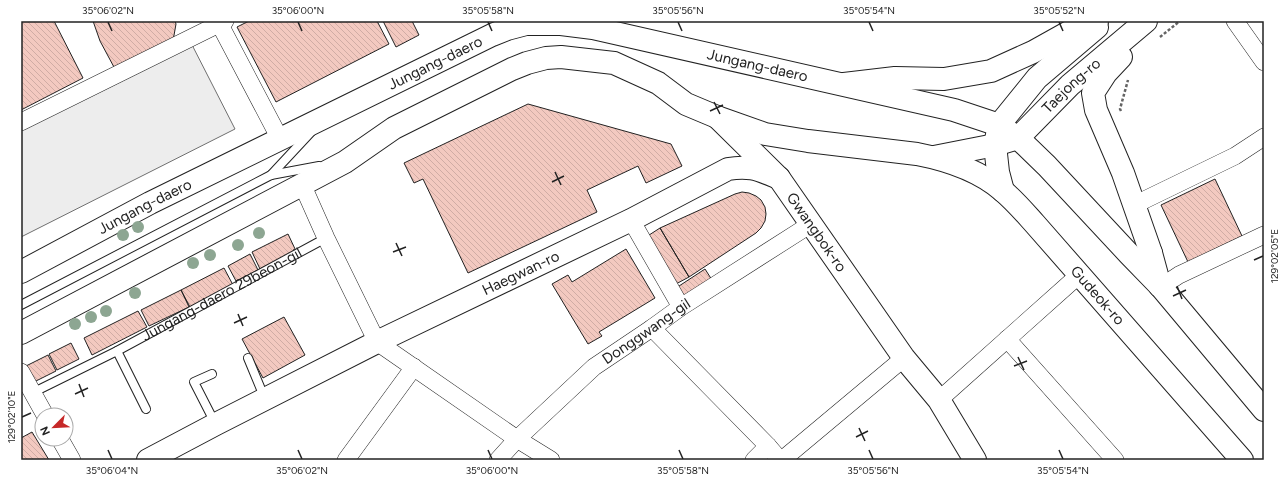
<svg xmlns="http://www.w3.org/2000/svg" width="1285" height="481" font-family="Figtree,sans-serif">
<defs>
<pattern id="building-back-hatch" width="6" height="6" patternUnits="userSpaceOnUse"><rect width="6" height="6" fill="#f3c9c0"/><path d="M-1 5l2 2M0 0l6 6M5-1l2 2" fill="none" stroke="#d0aca5"/></pattern>
</defs>
<rect width="100%" height="100%" fill="#fff"/>
<path fill="#ededed" stroke="#6f6f6f" d="M189 39 235 129 21 237V122Z"/>
<path fill="url(#building-back-hatch)" stroke="#222" d="M21 21H54L83 78 21 110Z
M93 21H175L176 24 173 41 115 69 100 41Z
M249 21H377L389 44 276 102 237 27Z
M383 21H412L419 35 396 47Z
M528 104 671 144 682 166 646 183 638 166 587 190 597 212 468 273 423 179 414 183 404 163Z
M1215 179 1242 236 1188 262 1161 205Z
M742 192 749 193 756 196 761 200 765 207 766 214 765 221 761 228 756 233 689 277 660 228 735 194Z
M660 228 689 277 674 285 646 237Z
M288 234 296 251 260 269 252 252Z
M626 249 655 298 599 332 602 336 588 344 552 284 568 275 572 282Z
M250 254 258 270 236 281 228 266Z
M224 268 233 285 190 307 181 290Z
M705 269 712 280 683 299 676 288Z
M181 290 189 307 149 326 141 310Z
M138 311 147 327 92 355 84 338Z
M284 317 305 355 263 378 242 339Z
M71 343 79 359 57 370 49 354Z
M48 355 56 371 34 382 26 366Z
M32 432 49 460H21V438Z"/>
<g fill="none" stroke-linecap="round" stroke-linejoin="round">
<defs>
<g id="service">
<path d="M271 175 312 131"/>
<path d="M21 305 271 175 319 166"/>
<path d="M117 351 146 409"/>
<path d="M248 358 265 399"/>
<path d="M212 374 194 382 215 423"/>
<path id="s1" d="M32 393 117 351 326 238"/>
</g>
<g id="minor">
<path d="M218 21 280 139"/>
<path d="M1235 21 1264 62"/>
<path d="M21 122 225 21"/>
<path d="M302 184 326 238 377 342 517 439 551 460"/>
<path d="M1134 205 1235 156 1264 137"/>
<path d="M631 220 681 307"/>
<path d="M1161 287 1179 275 1264 235"/>
<path d="M652 328 768 446 780 460"/>
<path d="M1007 339 1115 460"/>
<path d="M21 372 45 415"/>
<path d="M939 400 1079 275"/>
<path d="M60 439 72 460"/>
<path d="M346 460 414 367"/>
<path id="s2" d="M498 460 517 439 594 367 652 328 681 307 811 224"/>
<path d="M754 460 768 446"/>
<path d="M782 460 904 358"/>
</g>
<g id="secondary">
<path d="M1121 57 1106 73 1093 93 1096 110 1123 173 1151 253"/>
<path d="M844 84 895 78 944 79 991 71 1033 52 1076 28 1097 21"/>
<path id="s3" d="M717 117 779 178 904 358 939 400 975 460"/>
<path id="s4" d="M934 157 995 145 1018 138 1070 85 1146 21"/>
<path d="M1003 191 998 172 995 145 999 125 1037 78 1097 27"/>
<path id="s5" d="M148 460 216 424 377 342 631 220 728 169C750 165 759 170 779 178"/>
</g>
<g id="primary">
<path d="M1151 253 1160 286"/>
<path id="s6" d="M21 272 150 203 492 35 507 29 526 24H561L593 28 954 110 999 125 1018 138 1047 166 1129 254 1161 287 1264 410"/>
<path id="s7" d="M21 333 345 162 394 128 512 69 527 63 546 58 561 57 614 63 658 83 686 104 717 117 765 134 808 141 917 154C948 160 979 170 1003 191 1015 201 1025 213 1035 224L1242 460"/>
</g>
</defs>
<use href="#service" stroke="#222" stroke-width="10"/>
<use href="#minor" stroke="#222" stroke-width="18"/>
<use href="#secondary" stroke="#222" stroke-width="24"/>
<use href="#primary" stroke="#222" stroke-width="24"/>
<path stroke="#646464" stroke-width="2.5" stroke-dasharray="3 2" stroke-linecap="butt" d="M1160 37 1180 21
M1121 111 1120 109 1128 80"/>
<use href="#service" stroke="#fff" stroke-width="8"/>
<use href="#minor" stroke="#fff" stroke-width="17"/>
<use href="#secondary" stroke="#fff" stroke-width="22"/>
<use href="#primary" stroke="#fff" stroke-width="22"/>
</g>
<g fill="#8da692">
<circle cx="138" cy="227" r="6"/>
<circle cx="259" cy="233" r="6"/>
<circle cx="123" cy="235" r="6"/>
<circle cx="238" cy="245" r="6"/>
<circle cx="210" cy="255" r="6"/>
<circle cx="193" cy="263" r="6"/>
<circle cx="135" cy="293" r="6"/>
<circle cx="106" cy="311" r="6"/>
<circle cx="91" cy="317" r="6"/>
<circle cx="75" cy="324" r="6"/>
</g>
<path fill="none" stroke="#222" stroke-width="1.5" d="M108 22 112 31M298 22 302 31M488 22 492 31M678 22 682 31M869 22 873 31M1059 22 1063 31M714 102 720 114M710 111 723 105M555 172 561 185M552 182 564 176M396 243 402 256M393 252 406 247M1254 260 1263 256M1177 286 1182 299M1173 296 1186 290M238 314 243 326M234 323 247 317M1018 357 1024 370M1014 366 1027 361M79 384 84 397M75 394 88 388M22 417 31 413M859 428 865 441M856 437 868 431M108 450 112 459M298 450 302 459M488 450 492 459M679 450 683 459M869 450 873 459M1059 450 1063 459"/>
<g text-anchor="middle" stroke-width="3" stroke-linejoin="round" paint-order="stroke">
<g font-size="15" fill="#222" stroke="#fff">
<text dy="5" stroke="none"><textPath href="#s6" startOffset="464">Jungang-daero</textPath></text>
<text dy="5" stroke="none"><textPath href="#s6" startOffset="799">Jungang-daero</textPath></text>
<text dy="5" stroke="none"><textPath href="#s4" startOffset="161">Taejong-ro</textPath></text>
<text dy="5" stroke="none"><textPath href="#s6" startOffset="140">Jungang-daero</textPath></text>
<text dy="5" stroke="none"><textPath href="#s3" startOffset="153">Gwangbok-ro</textPath></text>
<text dy="5" stroke="none"><textPath href="#s5" startOffset="417">Haegwan-ro</textPath></text>
<text dy="5" stroke="none"><textPath href="#s1" startOffset="214">Jungang-daero 29beon-gil</textPath></text>
<text dy="5" stroke="none"><textPath href="#s7" startOffset="1219">Gudeok-ro</textPath></text>
<text dy="5" stroke="none"><textPath href="#s2" startOffset="197">Donggwang-gil</textPath></text>
</g>
</g>
<rect width="1285" height="481" fill="none" stroke="#ffffff" stroke-width="44"/>
<g transform="translate(54 427) rotate(246)"><circle r="19" fill="#ffffff" stroke="#a7a7a7"/>
<path d="M0-3L7 15L0 10L-7 15Z" fill="#c62828"/>
<text y="-6" font-size="11" font-weight="bold" text-anchor="middle" fill="#222222">N</text>
</g>
<rect x="22" y="22" width="1241" height="437" fill="none" stroke="#222" stroke-width="1.5"/>
<g font-size="10" text-anchor="middle" fill="#222">
<text x="108" y="14">35°06'02"N</text>
<text x="298" y="14">35°06'00"N</text>
<text x="488" y="14">35°05'58"N</text>
<text x="678" y="14">35°05'56"N</text>
<text x="869" y="14">35°05'54"N</text>
<text x="1059" y="14">35°05'52"N</text>
<text transform="translate(1274 256) rotate(-90)" y="4">129°02'05"E</text>
<text transform="translate(11 417) rotate(-90)" y="4">129°02'10"E</text>
<text x="112" y="474">35°06'04"N</text>
<text x="302" y="474">35°06'02"N</text>
<text x="492" y="474">35°06'00"N</text>
<text x="683" y="474">35°05'58"N</text>
<text x="873" y="474">35°05'56"N</text>
<text x="1063" y="474">35°05'54"N</text>
</g>
</svg>
